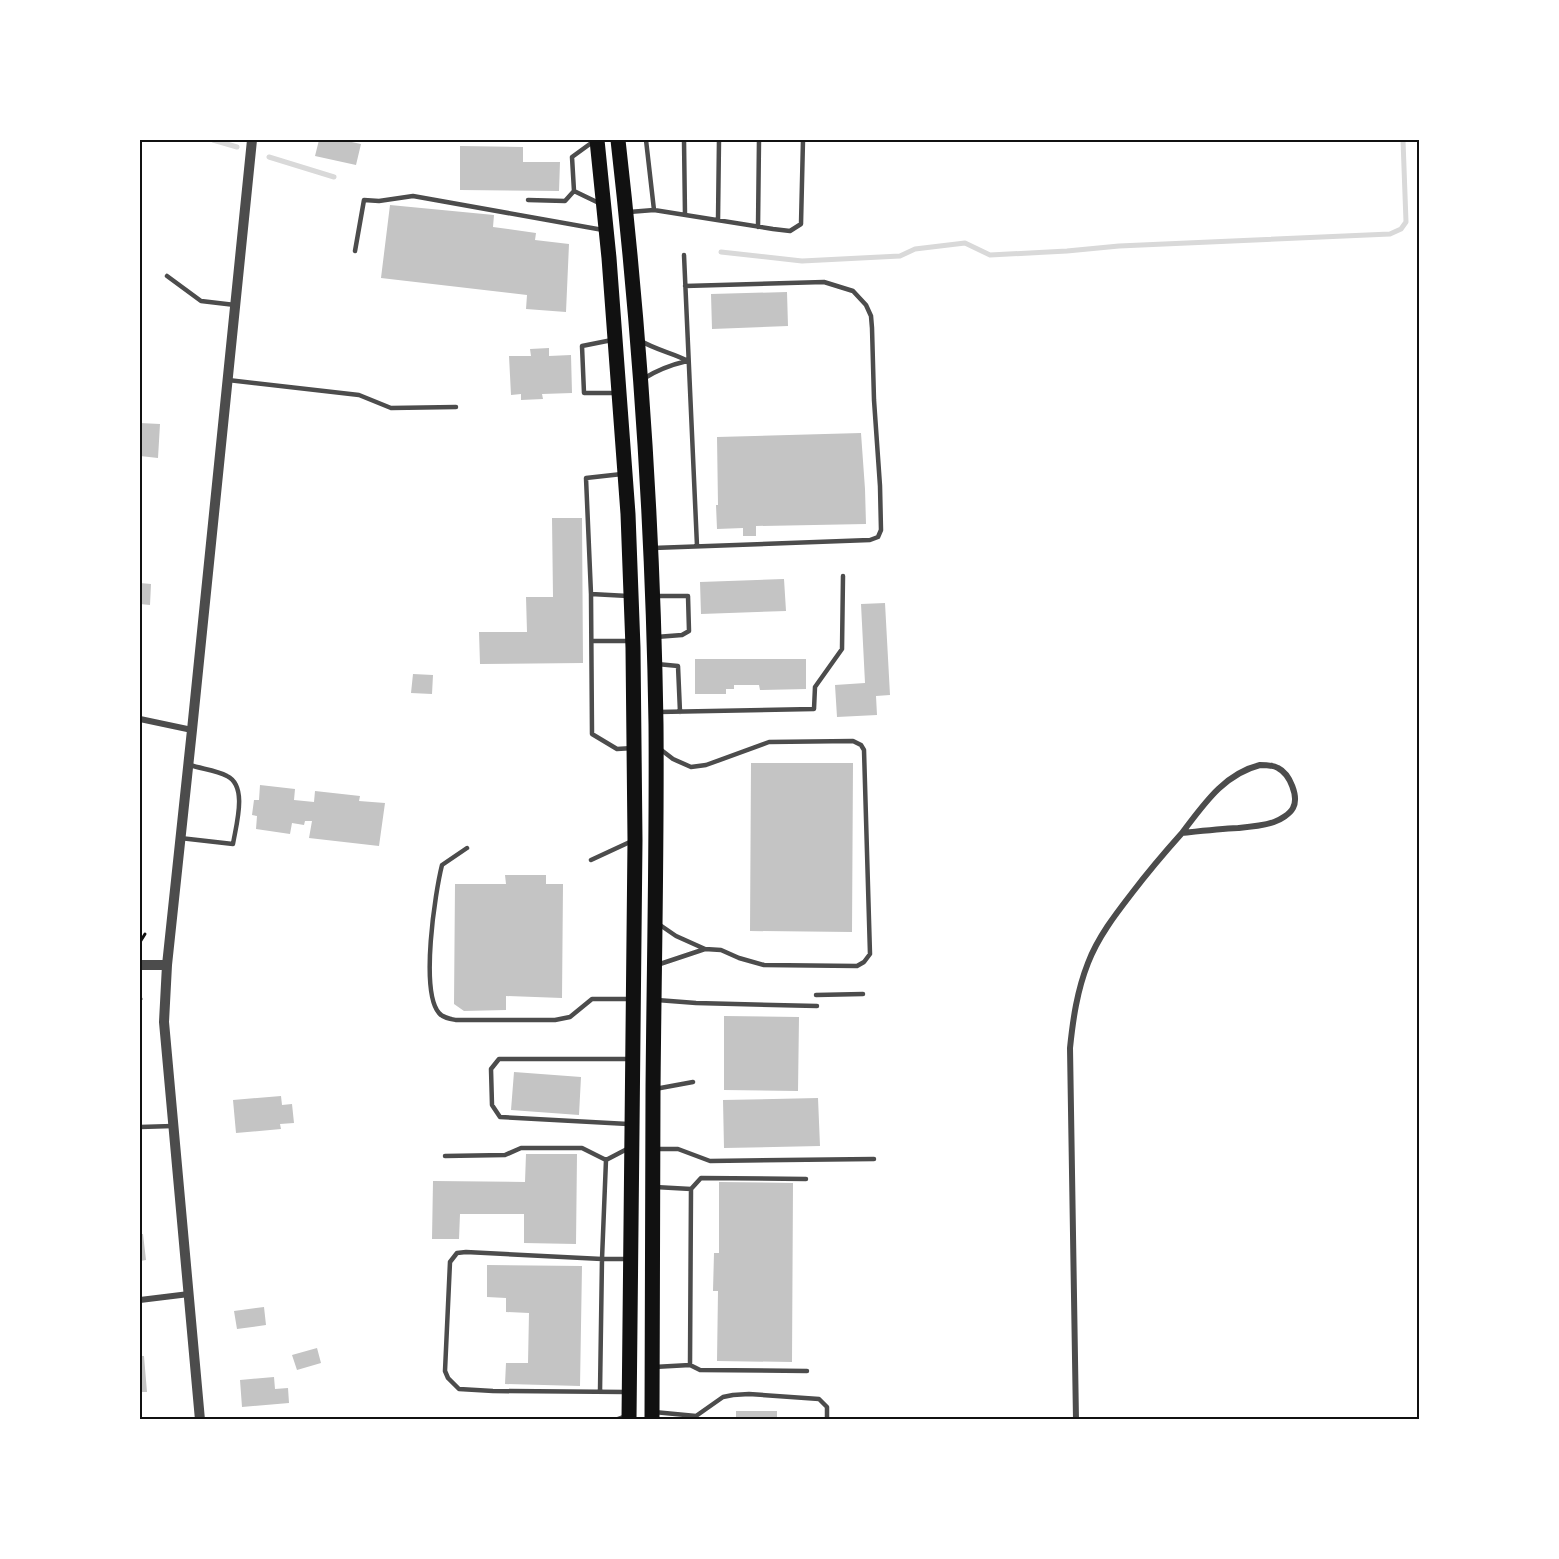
<svg xmlns="http://www.w3.org/2000/svg" width="1559" height="1559" font-family="Raleway,sans-serif">
<rect width="100%" height="100%" fill="#fff"/>
<g fill="none" stroke-linecap="round" stroke-linejoin="round">
<path stroke="#d9d9d9" stroke-width="5" d="M213 140 237 147
M269 157 334 177
M721 252 802 261 900 256 915 249 965 243 990 255 1067 251 1119 246 1390 234 1401 229 1406 222 1403 140"/>
</g>
<path fill="#c4c4c4" d="M319 140H347V141L361 144 356 165 315 156Z
M460 146 523 147V162H560L559 191 460 190Z
M390 205 494 215 493 227 536 233 535 240 569 244 566 312 526 309 527 295 381 278Z
M787 292 788 326 712 329 711 294Z
M549 348V356L571 355 572 393 542 394 543 399 521 400V394L511 395 509 356H531L530 349Z
M140 423 160 424 158 458 140 456Z
M861 433 865 489 866 524 756 526V536H743V528L717 529 716 505H718L717 437Z
M552 518H582L583 663 480 664 479 632H527L526 597H553Z
M784 579 786 611 701 614 700 582Z
M140 583 151 584 150 605 140 604Z
M885 603 890 695 876 696 877 715 837 717 835 685 865 683 861 604Z
M695 659H806V689L760 690 759 685H734V689H726V694H695Z
M413 674 433 675 432 694 411 693Z
M751 763H853L852 932 750 931Z
M260 785 295 789 294 800 314 802 315 791 360 796 359 801 385 803 379 846 309 838 312 821H305L304 825 292 823 290 834 256 829 257 816 252 815 254 800H259Z
M505 875H546V884H563L562 998 506 996V1010L464 1011 454 1004 455 884H506Z
M724 1016 799 1017 798 1091 724 1090Z
M514 1072 581 1077 579 1115 511 1110Z
M281 1096 282 1105 292 1104 294 1123 280 1124 281 1129 236 1133 233 1100Z
M818 1098 820 1146 724 1148 723 1100Z
M526 1154H577L576 1244 524 1243V1214H460L459 1239H432L433 1181 525 1182Z
M719 1182 793 1183 792 1362 717 1361 718 1291H713L714 1253H719Z
M140 1234H143L146 1260 140 1261Z
M487 1265 582 1266 580 1386 505 1384 506 1363H528L529 1313 506 1312V1298L487 1297Z
M264 1307 266 1325 237 1329 234 1311Z
M317 1348 321 1363 297 1370 292 1355Z
M140 1356H144L147 1392H140Z
M274 1377 275 1389 288 1388 289 1403 242 1407 240 1380Z
M736 1411H777V1420H736Z"/>
<g fill="none" stroke-linecap="round" stroke-linejoin="round">
<path stroke="#111" stroke-width="3" d="M140 942 145 934
M140 997 141 999"/>
<path stroke="#4c4c4c" stroke-width="4.5" d="M684 140 685 215
M594 141 572 157 574 191 601 204
M528 200 565 201 574 191
M654 210 773 229 790 231 801 224 803 140
M629 212 654 210 646 140
M718 220 719 140
M758 227 759 140
M355 251 364 200 379 201 413 196 603 230
M684 255 697 546
M167 276 201 301 235 305
M612 340 582 346 584 393H617
M641 341C656 350 673 353 688 361
M643 379C657 370 670 365 687 361
M228 380 359 395 391 408 456 407
M622 474 586 478 591 594 592 734 617 749 633 748
M653 548 870 540 878 537 881 530 880 486 874 400 872 328 871 316 866 305 853 291 824 282 685 286
M591 594 628 596
M655 596H688L689 631 682 635 656 637
M592 641H631
M657 664 678 666 680 712
M658 712 814 709 815 687 842 649 843 576
M660 749 673 759 691 767 706 765 769 742 853 741 861 745 864 750 870 954 864 962 857 966 764 965 739 958 721 950 705 949
M180 838 233 844C236 825 248 786 227 776 216 770 202 769 190 765
M467 848 442 865C435 893 420 991 439 1013 443 1018 450 1019 456 1020H555L570 1017 592 999H630
M591 860 632 841
M657 965 705 949 676 936 660 925
M816 995 863 994
M657 1000 696 1003 817 1006
M655 1089 693 1082
M628 1124 500 1117 492 1105 491 1069 499 1059H629
M140 1127 173 1126
M656 1149H678L710 1161 874 1159
M445 1156 505 1155 521 1148H582L606 1160
M655 1187 691 1189
M690 1365 691 1189 701 1178 806 1179
M654 1367 690 1365 700 1370 807 1371
M600 1392 602 1259 606 1160 629 1148
M625 1392 493 1391 459 1389 448 1378 445 1371 450 1262 457 1253 466 1252 602 1259H628
M654 1412 696 1416 723 1397 733 1395 749 1394 819 1399 827 1407V1420
M615 1420 626 1416"/>
<path stroke="#4c4c4c" stroke-width="6" d="M140 719 192 730
M1260 765C1267 765 1273 765 1278 768 1290 774 1299 797 1293 808 1290 814 1280 820 1274 822 1263 826 1250 827 1238 828 1219 829 1201 831 1182 833 1204 804 1224 774 1260 765Z
M140 1300 189 1294
M1076 1420 1070 1048C1073 1019 1077 991 1088 963 1098 937 1115 915 1132 893 1148 872 1165 852 1182 833"/>
<path stroke="#4c4c4c" stroke-width="10" d="M140 965H167
M200 1420 164 1022 167 965 192 730 252 140"/>
<path stroke="#111" stroke-width="15" d="M597 140 609 258 628 514 633 648 635 840 629 1420
M618 140C640 333 653 529 656 724 657 846 654 969 653 1091 652 1201 653 1310 652 1420"/>
</g>
<rect width="1559" height="1559" fill="none" stroke="#ffffff" stroke-width="282"/>
<rect x="141" y="141" width="1277" height="1277" fill="none" stroke="#111" stroke-width="2"/>
</svg>
